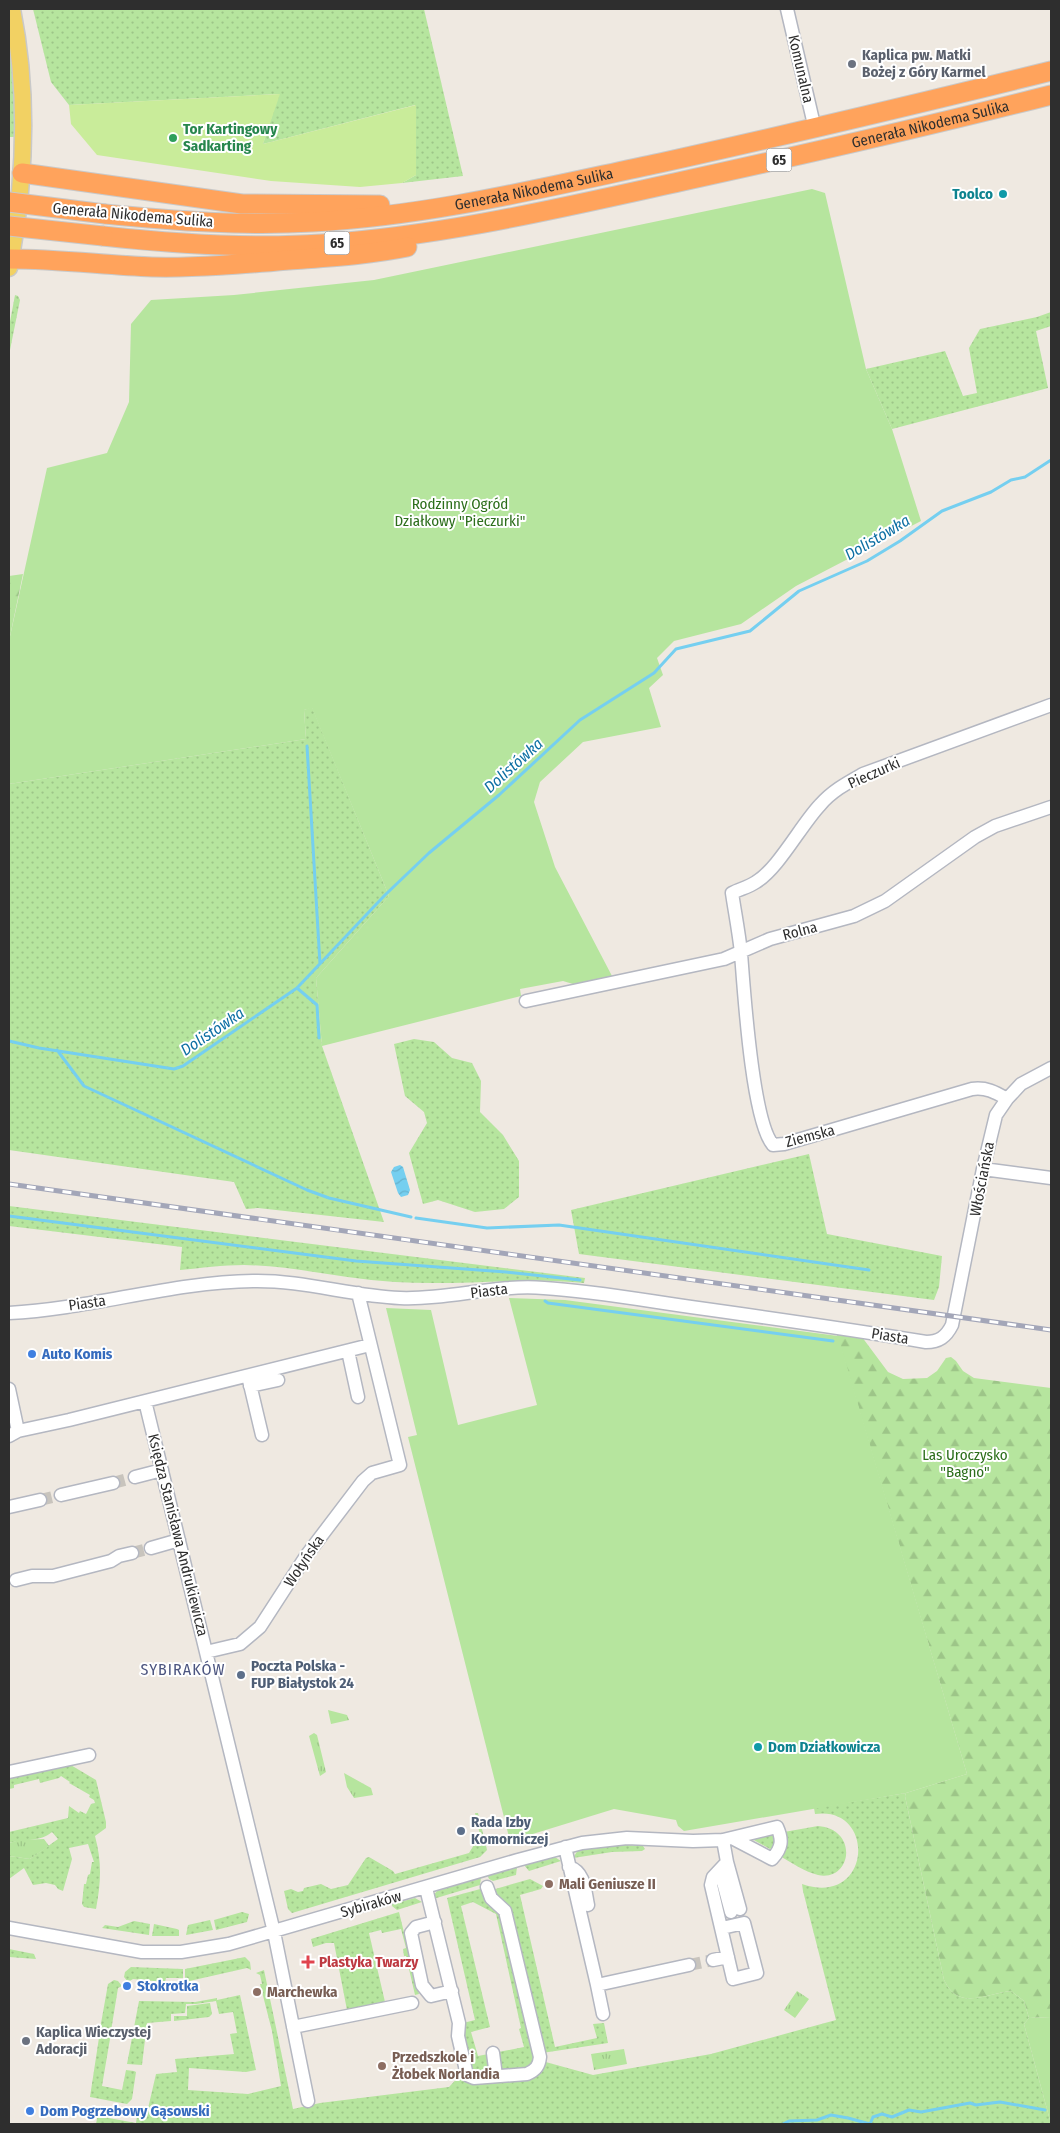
<svg xmlns="http://www.w3.org/2000/svg" width="1060" height="2133" font-family="'Fira Sans Condensed',sans-serif">
<defs>
<pattern id="grass-dots" width="8" height="8" patternUnits="userSpaceOnUse" patternTransform="scale(1.25)"><rect width="8" height="8" fill="#b6e59e"/><path d="M2 2h.1M6 6h.1" fill="none" stroke="#9dc588" stroke-width="1.8" stroke-linecap="round"/></pattern>
<pattern id="forest-firs" width="22" height="20" patternUnits="userSpaceOnUse" patternTransform="scale(1.25)"><rect width="22" height="20" fill="#b6e59e"/><path d="M5 1l3.5 6h-7zM16 11l3.5 6h-7z" fill="#9dc588"/></pattern>
<pattern id="park-tufts" width="24" height="20" patternUnits="userSpaceOnUse" patternTransform="scale(1.25)"><rect width="24" height="20" fill="#b6e59e"/><path d="M3 7l-1-3M5 7V3M7 7l1-3M15 17l-1-3M17 17v-4M19 17l1-3" fill="none" stroke="#9dc588"/></pattern>
<pattern id="water-waves" width="16" height="10" patternUnits="userSpaceOnUse" patternTransform="scale(1.25)"><rect width="16" height="10" fill="#75cff0"/><path d="M0 5q4-4 8 0t8 0" fill="none" stroke="#66b2ce"/></pattern>
</defs>
<rect width="100%" height="100%" fill="#efe9e1"/>
<path fill="url(#grass-dots)" fill-rule="evenodd" d="M33 9H424L463 176 402 183 416 175 415 105 263 144 279 94 69 105 51 82Z
M9 35 15 87 17 137H9Z
M15 295 18 296 20 300 9 355V327Z
M1051 312V326L1036 331 1048 388 892 429 866 369 945 351 963 396 977 393 969 348 980 329 1037 317Z
M312 707 389 896 316 978 322 1046 384 1222 258 1208 246 1209 234 1182 9 1150V784L306 739 304 710Z
M414 1039 434 1042 452 1058 472 1063 481 1081 480 1112 503 1135 519 1161V1197L504 1209 475 1212 438 1200 423 1204 409 1153 427 1123 424 1112 405 1096 394 1044Z
M809 1154 827 1234 942 1256 939 1287 934 1300 579 1254 571 1210Z
M9 1206 585 1278 584 1283C521 1277 458 1286 395 1282 344 1279 295 1266 244 1265 223 1265 201 1268 180 1270L182 1247 9 1226Z
M69 1764 96 1780 106 1822V1828L95 1836C102 1862 101 1882 96 1909L84 1907 82 1904 84 1884H86L88 1875 90 1874 92 1862H94L88 1844 69 1848 72 1859 63 1891 58 1889 55 1885 46 1883 33 1885 24 1868 9 1879V1856L30 1859 58 1839 52 1832C40 1842 24 1839 9 1843V1832L68 1818 69 1806 79 1813 80 1811 86 1814 91 1804 95 1803 94 1800 89 1797 90 1795 69 1783 70 1782 61 1776 59 1778 40 1783 39 1779 14 1785V1788L9 1789V1778Z
M906 1793 905 1796 944 1980C958 2011 985 1994 1011 1991L1024 2001 1029 2018 1024 2024 1051 2124H96L99 2108 105 2109 103 2117 136 2123 137 2116 146 2117 156 2074 177 2072 175 2059 234 2054 230 2034 237 2033 233 2012 219 2014 216 2001 196 2004H186L185 2013 171 2014V2021L147 2023 142 2065 127 2064 139 2001 195 2002 217 1998V2000L240 1995 256 2070 246 2072 189 2068 188 2090 248 2094 281 2086 272 2031 260 1984H262L260 1975 256 1973 264 1970 293 2109 320 2103 449 2087 465 2070 459 2024 475 2020 447 1898 484 1888 505 1911 542 2061 593 2075 711 2054 836 2020 803 1891 802 1884C872 1908 877 1805 815 1814L814 1808ZM473 1902 496 1914 521 2028 519 2029 524 2047 478 2056 471 2032 490 2027 461 1906Z
M475 1813H478L487 1850 480 1857 292 1913 288 1909 284 1891 291 1889 298 1892 303 1891 304 1888 321 1884 331 1889 348 1885 366 1858 369 1857 393 1871 395 1874 469 1853 480 1835Z
M818 1826C859 1829 852 1882 818 1875 805 1872 792 1863 780 1856L784 1832Z
M771 1834 776 1840 772 1848 770 1849 752 1839Z
M625 1845 643 1846 645 1849 642 1851 612 1852 573 1858 578 1850Z
M553 1856 561 1861 529 1871 524 1865Z
M517 1867 516 1875 493 1881 489 1879 488 1876Z
M481 1878 480 1885 433 1899V1896L437 1891Z
M530 1879 543 1886 541 1889 520 1895 555 2047 597 2038 593 2024 604 2023 608 2043 542 2053 508 1908 492 1890Z
M415 1898 422 1902 397 1910 392 1906V1904Z
M242 1912 249 1914 247 1922 216 1930 214 1920Z
M399 1912 419 1994 415 1995 406 1956H404L403 1949 406 1948 401 1929 382 1933 381 1930 369 1933 385 2002 347 2010 334 1943H326L313 1947 311 1939Z
M210 1920 213 1930 186 1935 188 1925Z
M134 1921 150 1924 149 1935 102 1928 105 1925 118 1927Z
M154 1924 177 1929 179 1930V1936H152Z
M9 1949 34 1954 36 1959 9 1957Z
M245 1957 250 1962 251 1970 247 1968 185 1982V1969Z
M131 1967 183 1969V1978H166L165 1982 133 1979 128 1982 124 1977 125 1972Z
M114 1980 118 1981 122 1986 118 1988 111 2031 100 2029 108 1984Z
M210 2003 212 2014 209 2017 174 2021V2016H187V2006Z
M100 2031 111 2033 102 2086 122 2090 126 2070 134 2071 136 2072 132 2099 127 2104 90 2097Z"/>
<path fill="url(#forest-firs)" d="M23 574 9 641V576Z
M837 1335 862 1337 888 1372 903 1379 927 1378 937 1371 946 1358 951 1357 956 1361 963 1371 974 1378 1051 1388V2017L1029 2018 1024 2001 1011 1991C985 1994 958 2011 944 1980L905 1796 906 1793 967 1774Z"/>
<path fill="url(#park-tufts)" d="M328 1710 347 1715 349 1720 331 1724Z
M314 1733 317 1735 326 1772 320 1776 309 1736Z
M344 1773 371 1788 373 1795 354 1798 347 1787Z
M44 1839 49 1846 30 1859 9 1856V1843L20 1840Z
M359 1958 363 1980 355 1981 351 1960Z
M797 1991 809 1999 795 2018 784 2010Z
M624 2049 627 2064 594 2070 591 2054Z
M165 2106 182 2107V2117L164 2118Z"/>
<path fill="#b6e59e" d="M812 189 825 193 866 369 892 429 921 521 796 586 741 624 674 641 657 658 663 675 649 688 661 727 583 742 540 782 534 802 555 867 612 976 573 984 563 981 520 989 521 996 322 1046 316 978 389 896 312 708 304 710 306 739 9 784V641L47 468 107 453 129 402 131 324 151 300 234 295 374 280Z
M509 1298 565 1300 838 1336 967 1774 906 1793 684 1831 678 1826 676 1820 614 1809 510 1841 408 1437 417 1435 386 1308 431 1310 458 1425 537 1405Z
M1051 2017V2124L1024 2024 1029 2018Z"/>
<path fill="#c9ec9a" d="M280 94 263 144 416 105V175L402 183 360 187 271 181 97 155 71 124 69 105Z"/>
<path fill="url(#water-waves)" d="M400 1165 403 1167 410 1190 408 1195 401 1197 398 1193 391 1172 394 1167Z"/>
<g fill="none" stroke-linecap="round" stroke-linejoin="round">
<path stroke="#75cff0" stroke-width="3" d="M307 746 320 964
M297 988 317 1005 319 1038
M9 1041 39 1048 174 1069 183 1066 297 988 385 895 429 853 499 795 580 720 654 673 676 649 750 631 799 591 867 561 900 541 942 511 991 492 1011 480 1025 477 1051 460
M57 1050 84 1086 307 1190 329 1198 411 1217
M9 1216 356 1261 506 1272 580 1280
M416 1218 487 1228 559 1225 869 1270
M545 1301 548 1303 833 1341
M783 2124 789 2121 817 2120 831 2115 848 2118 870 2124 873 2117 882 2114 892 2117 909 2110 921 2112 970 2103 976 2105 1000 2102 1045 2110"/>
<path stroke="#c8c4bd" stroke-width="12" stroke-dasharray="12 6" stroke-linecap="butt" d="M113 1483 135 1477
M40 1500 61 1495
M132 1553 151 1548
M689 1965 713 1960"/>
<defs>
<path id="minor" d="M787 9 815 129
M526 1001 724 959 770 939 854 916 885 901 975 837 995 826 1051 807
M1007 1099C995 1092 986 1087 972 1089L784 1144 773 1145C752 1121 744 991 741 953 739 933 735 913 732 893 740 889 749 887 756 882 778 869 801 825 820 805 832 791 847 783 863 774L1051 705
M983 1169 1051 1178
M9 1313C90 1309 172 1282 253 1281 303 1280 351 1296 400 1298 449 1300 495 1284 544 1288 593 1291 642 1300 691 1307 770 1318 848 1329 926 1342 939 1342 946 1337 952 1325L983 1169 996 1115 1007 1099 1021 1084 1051 1068
M348 1351 358 1397
M248 1376 262 1435
M250 1386 278 1380
M9 1389 18 1431
M145 1401 274 1932 308 2101
M9 1436 18 1431 69 1420 370 1345
M135 1477 162 1470
M61 1495 113 1483
M9 1507 40 1500
M151 1548 179 1540
M16 1580 32 1576H53L111 1561 119 1556 132 1553
M206 1652 240 1644 260 1627 306 1556 363 1481 372 1473 400 1465 358 1293
M9 1772 89 1755
M723 1840 727 1862 740 1909
M565 1847 597 1985 689 1965
M726 1865 723 1882 731 1912
M569 1867C585 1872 585 1891 588 1905
M426 1888 459 2023 458 2036 467 2075 474 2078 527 2074C536 2070 539 2066 540 2057L505 1911 491 1898 487 1887
M435 1922 416 1927 411 1933 422 1985 431 1996 452 1991
M9 1928 142 1952H181L229 1944 518 1860 582 1843 627 1838 693 1841 723 1840 777 1827C783 1840 782 1848 772 1859L732 1838
M722 1928 744 1923 757 1973 733 1979 711 1885 713 1877 727 1862
M713 1960 728 1957
M597 1985 603 2014
M293 2027 412 2003
M493 2053 496 2076"/>
<path id="major" d="M9 268C25 184 29 94 12 9"/>
<g id="highway">
<path d="M22 173 242 204 380 205"/>
<path id="s1" d="M105 214C175 221 243 226 313 222 430 216 546 187 660 163 791 134 921 103 1051 71"/>
<path id="s2" d="M103 236C176 244 248 249 321 244 444 236 564 207 683 181 806 154 929 126 1051 95"/>
<path d="M10 259C58 259 104 265 152 267 197 268 243 264 289 260 328 257 368 255 407 247"/>
</g>
</defs>
<use href="#minor" stroke="#b4b7c1" stroke-width="15"/>
<use href="#major" stroke="#c9c9c9" stroke-width="19"/>
<use href="#highway" stroke="#c9c9c9" stroke-width="21"/>
<use href="#minor" stroke="#fff" stroke-width="12"/>
<use href="#major" stroke="#f2d163" stroke-width="16"/>
<use href="#highway" stroke="#ffa35c" stroke-width="19"/>
<defs>
<path id="rail" d="M9 1184 1051 1330"/>
</defs>
<use href="#rail" stroke="#a3a6b8" stroke-width="5"/>
<use href="#rail" stroke="#fff" stroke-width="3" stroke-dasharray="9" stroke-linecap="butt"/>
<defs>
<path id="highway-bridge" d="M9 202 105 214
M9 226 103 236"/>
</defs>
<use href="#highway-bridge" stroke="#c9c9c9" stroke-width="21" stroke-linecap="butt"/>
<use href="#highway-bridge" stroke="#ffa35c" stroke-width="19"/>
</g>
<g fill="#6b7280" stroke="#fff" stroke-width="2">
<circle cx="852" cy="64" r="5"/>
<circle cx="26" cy="2041" r="5"/>
</g>
<circle fill="#2e9e5b" stroke="#fff" stroke-width="2" cx="173" cy="138" r="5"/>
<g fill="#0f9aa8" stroke="#fff" stroke-width="2">
<circle cx="1003" cy="194" r="5"/>
<circle cx="758" cy="1747" r="5"/>
</g>
<g fill="#3f7fe0" stroke="#fff" stroke-width="2">
<circle cx="32" cy="1354" r="5"/>
<circle cx="127" cy="1986" r="5"/>
<circle cx="30" cy="2111" r="5"/>
</g>
<g fill="#5c6f8a" stroke="#fff" stroke-width="2">
<circle cx="241" cy="1675" r="5"/>
<circle cx="461" cy="1831" r="5"/>
</g>
<g fill="#8d6e63" stroke="#fff" stroke-width="2">
<circle cx="549" cy="1884" r="5"/>
<circle cx="257" cy="1992" r="5"/>
<circle cx="382" cy="2066" r="5"/>
</g>
<path fill="#e0444e" stroke="#fff" stroke-width="2" d="M305.5 1954.5h5v5h5v5h-5v5h-5v-5h-5v-5h5z"/>
<g text-anchor="middle" stroke-width="4" stroke-linejoin="round" paint-order="stroke">
<g fill="#fff" stroke="#6d6d6d" stroke-width="1">
<rect x="766.5" y="148.5" width="25" height="23" rx="4"/>
<rect x="324.5" y="231.5" width="25" height="23" rx="4"/>
</g>
<g font-size="14" font-weight="bold" fill="#2e2e2e">
<text x="779" y="165">65</text>
<text x="337" y="248">65</text>
</g>
<g font-size="15" font-weight="bold" fill="#5b616d" stroke="#fff" text-anchor="start">
<text x="862" y="60">Kaplica pw. Matki<tspan x="862" dy="17">Bożej z Góry Karmel</tspan></text>
<text x="36" y="2037">Kaplica Wieczystej<tspan x="36" dy="17">Adoracji</tspan></text>
</g>
<g font-size="15" fill="#2e2e2e" stroke="#fff">
<text transform="translate(801 69) rotate(77)" y="5">Komunalna</text>
<text dy="5" stroke="none"><textPath href="#s2" startOffset="840">Generała Nikodema Sulika</textPath></text>
<text dy="5" stroke="none"><textPath href="#s1" startOffset="432">Generała Nikodema Sulika</textPath></text>
<text transform="translate(133 215) rotate(5)" y="5">Generała Nikodema Sulika</text>
<text transform="translate(874 773) rotate(-24)" y="5">Pieczurki</text>
<text transform="translate(800 931) rotate(-15)" y="5">Rolna</text>
<text transform="translate(810 1136) rotate(-15)" y="5">Ziemska</text>
<text transform="translate(982 1179) rotate(-79)" y="5">Włościańska</text>
<text transform="translate(489 1291) rotate(-7)" y="5">Piasta</text>
<text transform="translate(87 1303) rotate(-8)" y="5">Piasta</text>
<text transform="translate(890 1336) rotate(9)" y="5">Piasta</text>
<text transform="translate(178 1535) rotate(76)" y="5">Księdza Stanisława Andrukiewicza</text>
<text transform="translate(304 1561) rotate(-56)" y="5">Wołyńska</text>
<text transform="translate(371 1904) rotate(-16)" y="5">Sybiraków</text>
</g>
<g font-size="15" font-weight="bold" fill="#27864d" stroke="#fff" text-anchor="start">
<text x="183" y="134">Tor Kartingowy<tspan x="183" dy="17">Sadkarting</tspan></text>
</g>
<g font-size="15" font-weight="bold" fill="#0d838f" stroke="#fff" text-anchor="end">
<text x="993" y="199">Toolco</text>
<text x="768" y="1752" text-anchor="start">Dom Działkowicza</text>
</g>
<g font-size="15" fill="#2c6e1b" stroke="#fff">
<text x="460" y="509">Rodzinny Ogród<tspan x="460" dy="17">Działkowy "Pieczurki"</tspan></text>
<text x="965" y="1460">Las Uroczysko<tspan x="965" dy="17">"Bagno"</tspan></text>
</g>
<g font-size="15" font-weight="bold" fill="#366cbe" stroke="#fff" text-anchor="start">
<text x="42" y="1359">Auto Komis</text>
<text x="137" y="1991">Stokrotka</text>
<text x="40" y="2116">Dom Pogrzebowy Gąsowski</text>
</g>
<g font-size="15" font-weight="bold" fill="#4e5e75" stroke="#fff" text-anchor="start">
<text x="251" y="1671">Poczta Polska -<tspan x="251" dy="17">FUP Białystok 24</tspan></text>
<text x="471" y="1827">Rada Izby<tspan x="471" dy="17">Komorniczej</tspan></text>
</g>
<g font-size="15" font-weight="bold" fill="#785e54" stroke="#fff" text-anchor="start">
<text x="559" y="1889">Mali Geniusze II</text>
<text x="267" y="1997">Marchewka</text>
<text x="392" y="2062">Przedszkole i<tspan x="392" dy="17">Żłobek Norlandia</tspan></text>
</g>
<g font-size="15" font-weight="bold" fill="#be3a42" stroke="#fff" text-anchor="start">
<text x="319" y="1967">Plastyka Twarzy</text>
</g>
<g font-size="16" font-style="italic" fill="#0d6fa3" stroke="#fff">
<text transform="translate(877 537) rotate(-31)" y="6">Dolistówka</text>
<text transform="translate(513 765) rotate(-42)" y="6">Dolistówka</text>
<text transform="translate(212 1031) rotate(-34)" y="6">Dolistówka</text>
</g>
<g font-size="16" letter-spacing="1" fill="#4d5680" stroke="#fff">
<text x="183" y="1675">SYBIRAKÓW</text>
</g>
</g>
<rect width="1060" height="2133" fill="none" stroke="#2e2e2e" stroke-width="20"/>
</svg>
